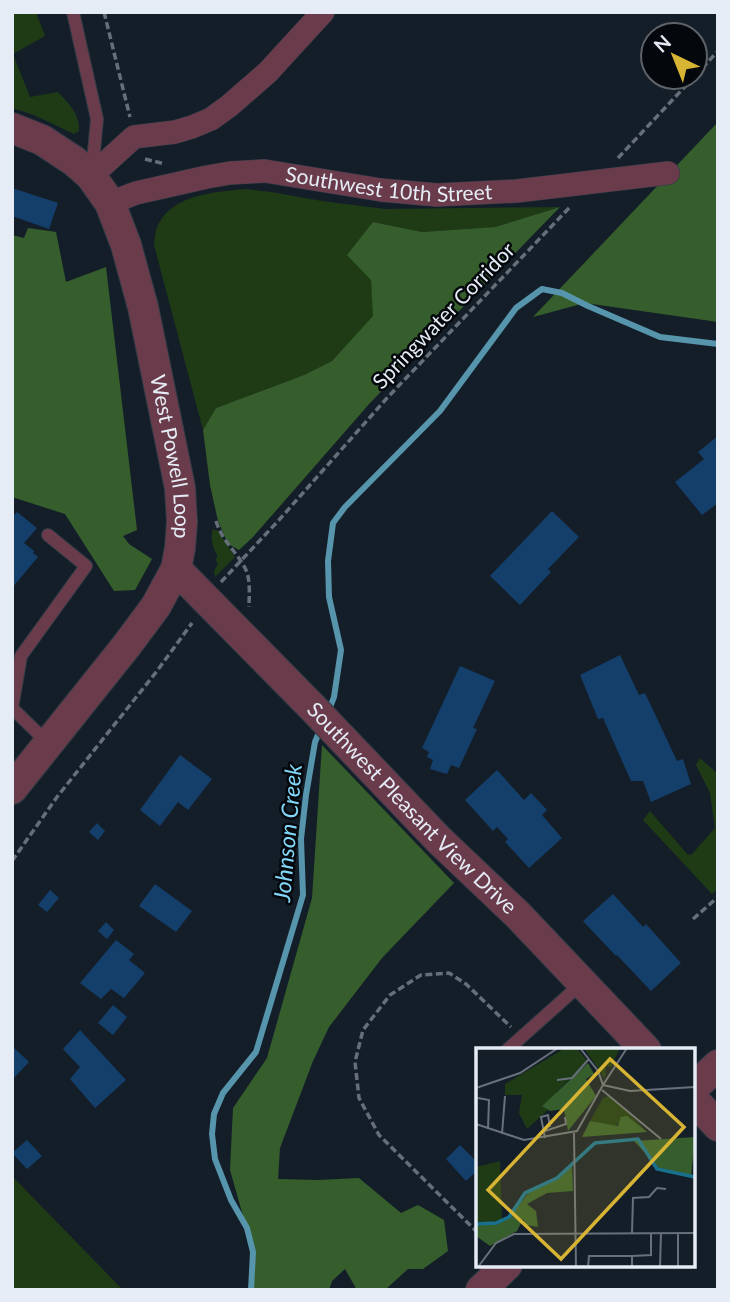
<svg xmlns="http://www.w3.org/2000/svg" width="730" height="1302" font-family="Lato,sans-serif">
<rect width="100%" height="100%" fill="#141e29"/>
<path fill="#1e3b16" d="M12 12H36L45 36 13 54 30 97 58 92C69 104 80 114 79 131L74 134 34 115 12 108Z
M245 189 271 192 322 201 385 209 560 207 495 227 422 232 373 222 371 280 374 316 332 361 304 375 216 408 203 430 154 245C155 238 155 229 159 223 175 194 216 192 245 189Z
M213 529 218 531 235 557 215 577 214 571 218 564 215 559H217V555C212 546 210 539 213 529Z
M700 758 718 774V889L712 894 643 820 650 811 688 855 692 854 715 828 710 793 696 765Z
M12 1176 123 1290H12Z"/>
<path fill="#365e2c" d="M718 122V322L585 303 533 317Z
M560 207 370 403 253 537 239 550 228 544 218 521 210 485 203 430 216 408 304 375 332 361 373 316 371 280 347 255 373 222 422 232 495 227Z
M28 228 56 232 66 282 106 267 137 530 123 536 129 544 152 559 135 590 114 591 65 514 12 497V235L24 238Z
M322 745 454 883 382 958 329 1027 313 1061 280 1148 278 1179 318 1180 359 1178 401 1213 418 1205 444 1220 448 1251 423 1269H408L385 1290H357L345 1269 332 1281 329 1290H251L253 1251 230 1170 233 1108 267 1058 312 898Z"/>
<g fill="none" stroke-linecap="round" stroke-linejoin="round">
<path stroke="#5695ac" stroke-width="6" d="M329 710 334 697 341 650 329 597 328 561 333 523 345 507 440 411 516 308 542 289 562 293 588 306 660 337 718 344
M251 1290 253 1252 247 1228 231 1200 215 1159 212 1134 214 1114 223 1093 256 1052 303 895 301 839 306 795 315 742 320 730"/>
</g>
<path fill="#143f6b" d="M12 188 58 203 49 229 12 216Z
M718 436V503L702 515 675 482 704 459 698 452Z
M552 511 579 537 548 569 551 572 520 605 490 576Z
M17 512 37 528 24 543 34 551 33 553 38 557 12 588V517Z
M620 655 639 695 645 693 677 761 683 759 691 784 651 802 643 781H631L603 718 598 719 580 675Z
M460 666 495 681 473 728 477 729 459 768 451 765 447 774 430 769 433 760 427 757 429 752 422 748Z
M180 755 212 779 188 810 178 802 160 826 140 810Z
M497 770 524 800 531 793 547 810 542 815 562 838 529 868 505 842 508 839 497 827 493 831 465 800Z
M97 823 105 831 98 840 89 832Z
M155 884 192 911 176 932 139 906Z
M50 890 59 898 47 912 38 905Z
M613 894 643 927 646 924 681 963 651 991 617 955 616 956 583 921Z
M106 922 114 930 107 939 98 931Z
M116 940 134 954 129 960 145 973 124 998 111 989 101 999 80 983Z
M113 1005 127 1017 113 1035 98 1023Z
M80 1030 126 1080 95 1108 70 1079 80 1067 63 1049Z
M12 1046 29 1062 12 1080Z
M27 1140 42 1156 27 1169 12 1153Z
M460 1145 478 1163V1170L466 1181 446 1159Z"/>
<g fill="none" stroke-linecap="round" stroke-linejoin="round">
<defs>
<path id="service" d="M73 12 97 119 92 173
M12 708 21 656 86 566 48 535
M12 708 49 744
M507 1050 582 983"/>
<g id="minor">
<path d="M91 176 134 137 175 132 192 127 211 119 229 106 268 72 323 12"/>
<path id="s1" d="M110 203 136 193 207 177 230 173 265 171 381 190 437 195 517 191 668 173"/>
</g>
<g id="tertiary">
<path id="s2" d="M12 128 42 140 74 161 91 176 110 203 126 245 143 307 180 488 182 522 180 548 176 569 156 606 127 645 12 789"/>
<path id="s3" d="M176 569 312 707 439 840 518 915 646 1050"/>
<path d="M693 1088 718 1065"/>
<path d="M693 1099 718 1126"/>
<path d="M481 1290 507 1265"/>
</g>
</defs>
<use href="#service" stroke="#313b46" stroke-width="14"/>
<use href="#minor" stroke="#313b46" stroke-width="24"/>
<use href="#tertiary" stroke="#313b46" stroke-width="32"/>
<path stroke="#666f79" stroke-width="3.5" stroke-dasharray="7 3.5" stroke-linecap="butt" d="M104 12 130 117
M695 76 718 51
M618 158 694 77
M145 159 165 164
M216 521C222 541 236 551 245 568 251 579 249 595 249 607
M221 582 279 520 387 398 571 206
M12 861 57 797 157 671 192 623
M693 919 718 897
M478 1233 379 1135 359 1098 355 1062 363 1030 390 995 421 975 449 973 466 984 511 1027"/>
<use href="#service" stroke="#6a3c4b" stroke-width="12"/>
<use href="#minor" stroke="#6a3c4b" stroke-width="23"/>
<use href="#tertiary" stroke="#6a3c4b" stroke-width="30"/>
</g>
<g text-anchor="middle" stroke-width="5" stroke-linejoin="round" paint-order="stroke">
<g font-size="21" fill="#e5ecf5" stroke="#04080c">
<text dy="7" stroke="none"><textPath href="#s1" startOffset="284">Southwest 10th Street</textPath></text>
<text transform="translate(444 316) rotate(-46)" y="7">Springwater Corridor</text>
<text dy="7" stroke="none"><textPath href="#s2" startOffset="388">West Powell Loop</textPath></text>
<text dy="7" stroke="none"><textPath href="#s3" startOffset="336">Southwest Pleasant View Drive</textPath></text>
</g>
<g font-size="23" font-style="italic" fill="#83d8fa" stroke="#04080c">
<text transform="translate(288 833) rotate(-85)" y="8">Johnson Creek</text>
</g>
</g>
<g transform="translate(476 1048)">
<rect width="219" height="219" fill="#141e29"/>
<path d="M89 0H101L111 13 67 58 72 62 51 81 43 65 46 47H29V36ZM108 0H144L135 19 130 18 129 31ZM133 48 141 53 171 84 155 74 134 78 114 73 127 50ZM24 113 26 172 0 176V119Z" fill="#1e3b16"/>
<path d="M112 15 118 26 110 31 120 48 92 83 88 61 74 63 66 58ZM151 68 171 84 106 89 114 73 142 78 145 69ZM219 89 215 129 185 122 158 93ZM96 116 97 143 71 145 51 156 60 163 62 179 50 177 47 171 41 183 14 198 0 188V176L20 175 33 169 53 144 81 131Z" fill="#365e2c"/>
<path fill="none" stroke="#19708d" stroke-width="3.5" d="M0 176 20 175 33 169 49 145 81 130 119 95 162 91 181 121 219 129"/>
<path fill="none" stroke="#68707b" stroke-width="2" d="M81 32 96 30 113 11M127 37 154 43 219 39M127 37 151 0M0 40 44 25 82 0M126 42 185 91M2 50 13 52 12 81M0 76 48 92 101 83 127 37 122 23 104 0M69 83 90 76 89 69M98 85 100 219M26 86 29 48M69 90 65 69 72 67 74 79M156 185 157 150 173 149 181 140 190 141M202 185V219M156 208 175 207V185M2 219 20 195 38 186 219 185M112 219 113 208H156V219M184 219 185 185"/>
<path fill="#d7b434" fill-opacity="0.15" stroke="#d7b434" stroke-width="3.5" d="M134 11 208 79 85 211 12 142Z"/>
<rect width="219" height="219" fill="none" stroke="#e5ecf5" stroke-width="3.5"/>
</g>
<rect width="730" height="1302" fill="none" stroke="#e5ecf5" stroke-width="28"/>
<g transform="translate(674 56) rotate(317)"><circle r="33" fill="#04080c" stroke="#5e6369" stroke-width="2"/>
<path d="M0-5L12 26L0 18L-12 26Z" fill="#d7b434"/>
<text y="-10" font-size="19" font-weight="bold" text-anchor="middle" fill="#e5ecf5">N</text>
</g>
</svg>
